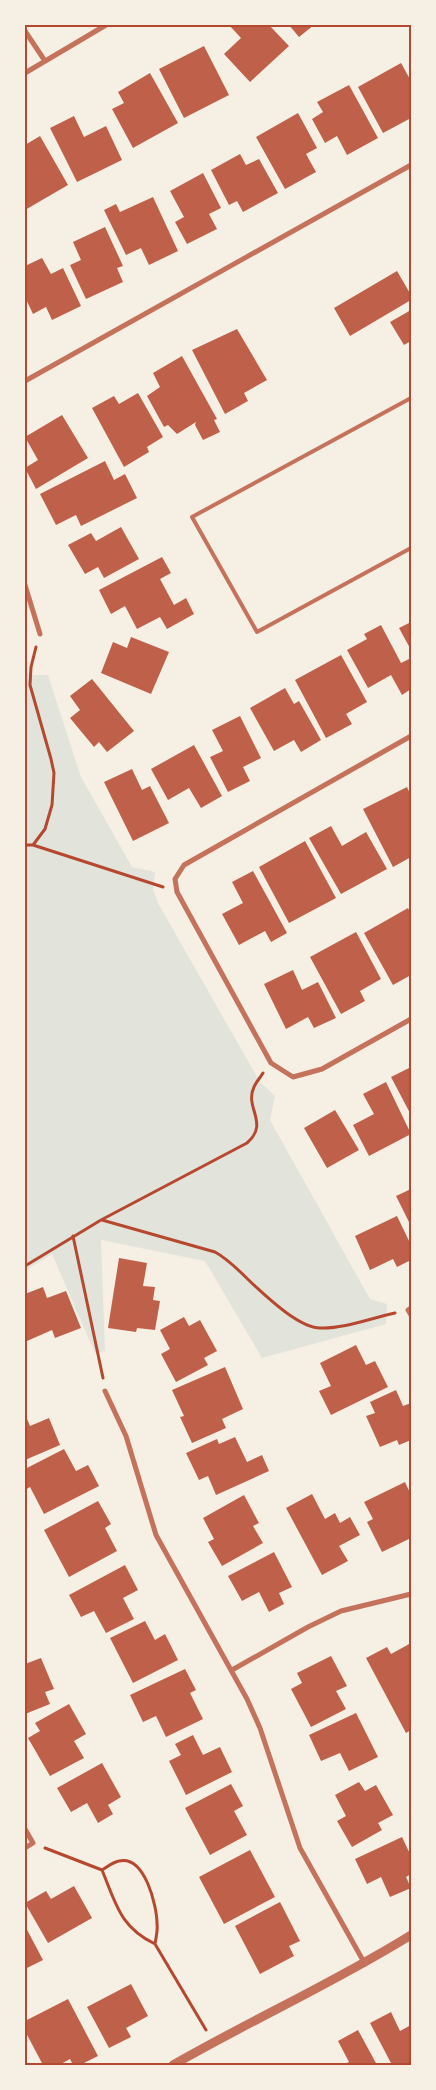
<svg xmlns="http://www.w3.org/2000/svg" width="436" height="2090" font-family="'Exo 2',sans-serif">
<rect width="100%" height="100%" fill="#f6efe4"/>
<path fill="#e2e4dc" d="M25 672 34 675H48L81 777 132 867 155 872 153 889 158 903 260 1082 275 1096 270 1120 370 1299 387 1304 386 1324 262 1358 205 1261 101 1240 105 1351 95 1353 52 1254 25 1271Z"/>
<path fill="#bf614a" d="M229 25H269L289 46 250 82 224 54 241 38Z
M289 25H314L299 37Z
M204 46 229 95 184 118 159 69Z
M401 63 411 81V118L383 133 358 87Z
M150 73 178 123 133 148 112 109 124 103 118 92Z
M349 85 378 138 347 155 337 136 325 143 312 119 323 112 317 102Z
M298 113 317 148 306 154 316 172 285 189 256 137Z
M74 116 84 137 106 126 122 160 77 182 50 128Z
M40 136 68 185 25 210V145Z
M240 154 246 165 259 159 278 193 243 212 237 201 229 205 211 170Z
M203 173 221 208 209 214 217 229 187 244 175 222 184 217 170 191Z
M153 197 178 251 149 265 141 248 126 255 104 210 116 204 120 212Z
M105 227 123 266 117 268 123 282 86 299 70 265 81 260 73 242Z
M42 258 51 274 63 268 81 306 52 320 46 307 33 314 25 297V266Z
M397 271 411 295V300L350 336 334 308Z
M411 310V341L404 345 390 322Z
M237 329 267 380 244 393 248 401 225 414 192 350Z
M182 356 217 419 214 420 220 432 203 440 195 425 196 422 177 434 168 425 164 427 147 396 160 387 153 373Z
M138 393 163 437 147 447 149 452 124 467 92 408 114 396 119 404Z
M62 415 88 458 36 489 25 468 38 460 25 437Z
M105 461 114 480 125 474 137 498 81 526 76 515 56 525 40 494Z
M121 527 139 559 104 578 98 567 85 574 68 545 91 533 96 541Z
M162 557 171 573 160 579 174 605 186 598 194 614 167 629 160 617 137 629 125 606 111 614 99 590Z
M411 622V650L399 628Z
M381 625 401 663 409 659 411 662V689L402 695 391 675 368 688 347 650 367 639 364 634Z
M131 637 169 652 151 694 101 673 113 642 127 648Z
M341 655 367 702 346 714 352 724 326 738 295 680Z
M92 679 134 731 107 752 99 742 94 747 70 718 80 710 70 696Z
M285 688 294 704 299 701 321 740 301 752 294 740 274 751 250 708Z
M240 716 261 758 243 767 250 781 228 792 210 757 223 751 212 730Z
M194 745 222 796 201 808 189 788 168 800 151 769Z
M132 769 142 790 150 786 169 823 133 841 104 782Z
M407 787 411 796V857L393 867 363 809Z
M331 826 342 846 366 832 387 869 341 894 309 838Z
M305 841 336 898 289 923 259 867Z
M253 871 287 933 271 942 265 931 239 945 222 914 243 903 232 882Z
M408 908 411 914V964L409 965 411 975 393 985 364 933Z
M356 932 381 979 360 991 365 1001 341 1014 310 957Z
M293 970 302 990 318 982 336 1018 314 1028 308 1017 286 1029 264 984Z
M411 1067V1115L391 1077Z
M386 1082 411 1134 369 1156 353 1125 374 1114 363 1094Z
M335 1110 359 1150 327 1168 304 1128Z
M411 1189V1226L396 1196Z
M397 1216 411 1245V1260L397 1267 393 1259 370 1270 355 1236Z
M119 1258 147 1263 143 1286 155 1287 153 1300 160 1301 155 1330 137 1328 136 1332 108 1328Z
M43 1287 47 1298 66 1291 81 1328 55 1338 52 1330 27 1341 25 1336V1294Z
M184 1317 189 1326 200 1320 217 1351 204 1358 208 1365 176 1382 161 1354 170 1349 160 1330Z
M356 1345 366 1365 375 1361 388 1387 331 1415 319 1391 331 1386 320 1363Z
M225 1367 243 1409 222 1419 226 1428 192 1443 180 1417 184 1416 172 1390Z
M396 1390 403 1406 411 1403V1440L399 1445 397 1440 380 1447 366 1416 375 1413 370 1402Z
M25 1414 30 1426 49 1418 60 1445 25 1460Z
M235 1437 247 1462 262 1455 269 1471 216 1495 208 1476 199 1480 186 1453 217 1439 219 1444Z
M64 1449 76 1471 88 1465 99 1486 44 1514 30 1487 25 1490V1469Z
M405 1482 411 1495V1524L409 1525 411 1538 382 1552 367 1522 373 1519 364 1502Z
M312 1494 325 1519 335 1513 340 1523 350 1517 360 1535 339 1546 348 1561 322 1575 286 1508Z
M244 1495 259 1523 253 1526 263 1543 222 1566 208 1542 214 1539 203 1518Z
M98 1501 111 1524 105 1528 117 1551 69 1577 44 1530Z
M274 1552 292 1587 279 1593 284 1604 269 1612 259 1592 242 1601 228 1576Z
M125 1565 138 1590 123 1598 134 1619 106 1633 94 1611 81 1617 69 1595Z
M145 1621 155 1640 165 1634 178 1660 133 1683 110 1638Z
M411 1643V1730L406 1733 366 1658 387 1647 391 1654Z
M331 1656 347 1686 336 1691 346 1709 311 1727 291 1689 302 1683 297 1673Z
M41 1658 54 1689 45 1692 50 1704 25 1714V1664Z
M185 1669 196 1690 190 1693 203 1719 166 1737 156 1716 143 1722 130 1695Z
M69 1704 86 1734 74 1741 84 1758 50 1776 28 1738 40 1731 35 1723Z
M356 1713 378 1757 349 1771 340 1753 321 1761 309 1735Z
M193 1735 203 1755 220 1747 232 1772 186 1795 169 1761 181 1755 175 1744Z
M102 1763 121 1797 108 1805 113 1814 98 1823 87 1803 71 1812 57 1788Z
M359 1782 365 1791 376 1785 393 1815 378 1823 382 1830 352 1847 337 1821 346 1816 335 1795Z
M231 1784 243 1806 234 1811 247 1835 210 1855 185 1808Z
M402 1837 411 1856V1874L406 1877 411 1888 390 1897 381 1877 367 1884 355 1859Z
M250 1850 275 1897 224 1924 199 1877Z
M74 1886 92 1918 48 1943 25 1903 46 1891 51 1899Z
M280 1902 300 1941 289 1946 294 1956 260 1974 235 1926Z
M25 1926 43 1960 25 1969Z
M131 1984 148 2016 126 2028 131 2037 109 2048 87 2007Z
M68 1999 98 2056 80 2065H73L70 2059 59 2065H43L25 2031V2021Z
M391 2012 400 2031 411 2025V2065H392L370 2023Z
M358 2030 377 2065H342L349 2062 338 2041Z"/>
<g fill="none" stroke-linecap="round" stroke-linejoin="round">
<path stroke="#b5482f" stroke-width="3" d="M25 845H33L163 887
M33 845 45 829 52 805 54 773 51 759 30 685 31 667 36 647
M102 1220 215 1252C230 1260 242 1274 256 1287 269 1299 300 1328 320 1328 344 1329 371 1318 395 1313
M73 1236 103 1378
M25 1266 101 1220 247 1143C270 1123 244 1108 254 1087 256 1082 260 1078 263 1073
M45 1848 102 1870C116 1904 120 1927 155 1944L206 2030
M102 1870C107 1867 113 1862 119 1861 145 1855 157 1906 157 1924 158 1931 156 1937 155 1944"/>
<path stroke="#c5725c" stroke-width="4" d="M411 398 192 517 257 632 411 548"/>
<path stroke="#c5725c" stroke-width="5" d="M25 31 45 61
M25 73 106 25
M25 381 411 165
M25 585 40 634
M411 736 184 865 175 879 177 892 271 1063 293 1077 322 1069 411 1019
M411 1308 408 1310 411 1315
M105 1391 126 1436 156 1535 247 1699 260 1728 300 1848 365 1964
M232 1670 308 1627 341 1611 411 1594
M25 1829 33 1843 25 1848"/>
<path stroke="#c5725c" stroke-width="9" d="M173 2065C251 2020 334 1983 411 1935"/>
</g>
<rect width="436" height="2090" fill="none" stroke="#f6efe4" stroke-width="52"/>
<rect x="26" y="26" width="384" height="2038" fill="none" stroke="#b5482f" stroke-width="2"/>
</svg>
